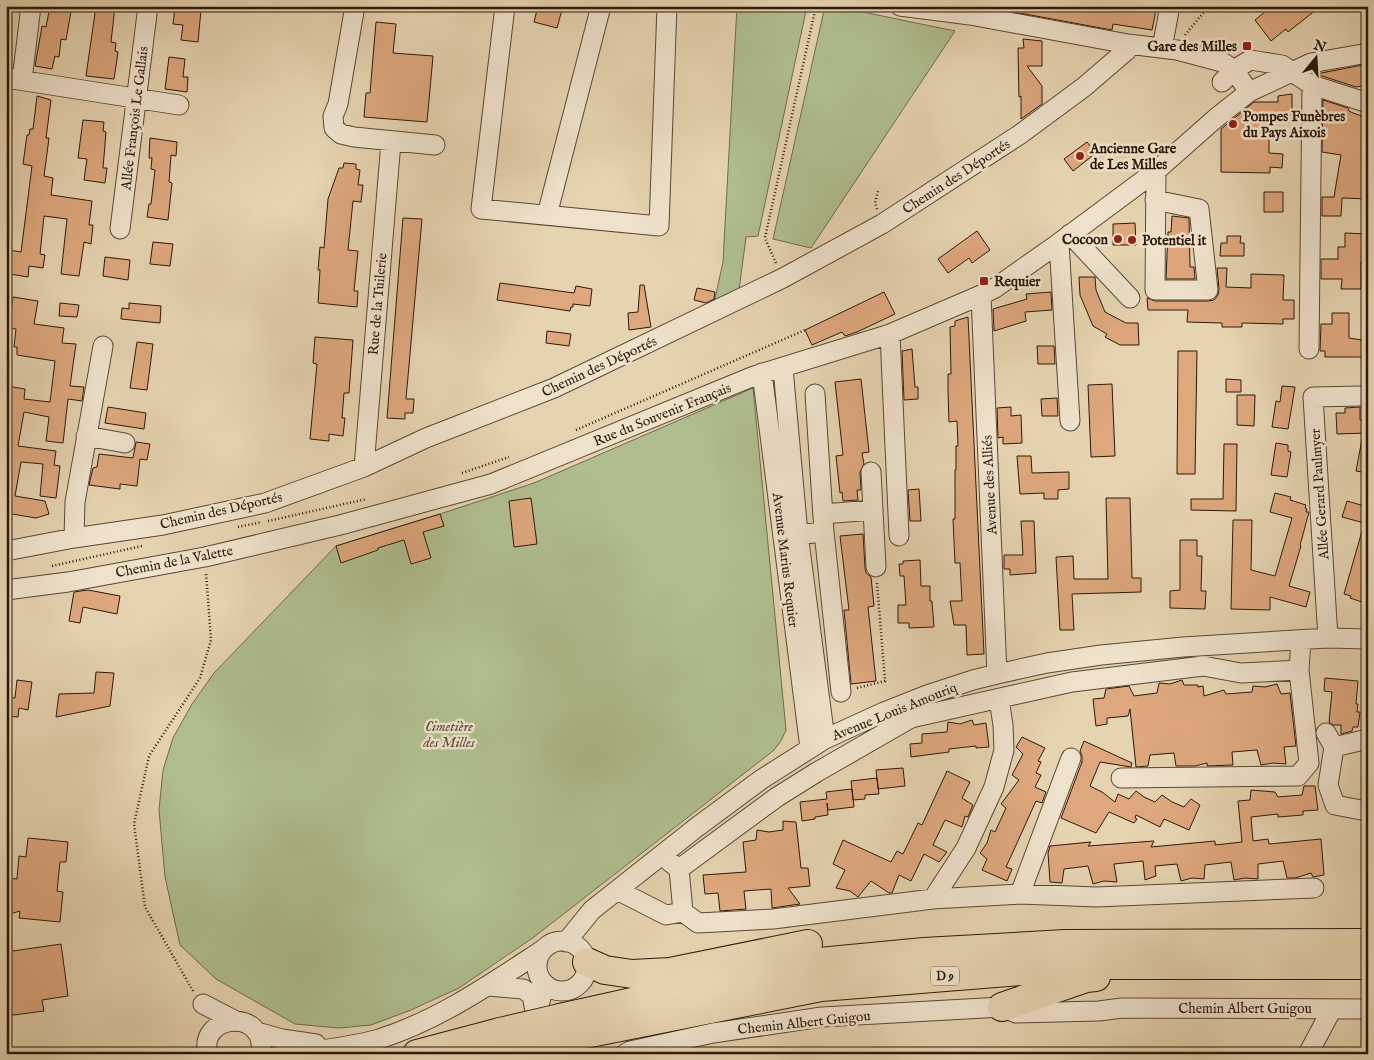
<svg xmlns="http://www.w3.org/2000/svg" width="1374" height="1060" font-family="'IM FELL English',serif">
<rect width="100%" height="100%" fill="#e6d3b0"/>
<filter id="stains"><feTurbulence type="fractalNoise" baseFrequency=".004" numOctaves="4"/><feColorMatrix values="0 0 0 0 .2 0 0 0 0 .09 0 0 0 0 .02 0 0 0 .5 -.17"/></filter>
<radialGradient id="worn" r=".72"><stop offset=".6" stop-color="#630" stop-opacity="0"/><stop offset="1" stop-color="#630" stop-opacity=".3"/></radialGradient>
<path fill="#b0be8f" stroke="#6e6c4d" d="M737 6H807L758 236 746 237 739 290 714 303 723 262Z
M825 6H834L955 31 811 248 773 239Z
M753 388 786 730 781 741 773 751 534 937 459 988 411 1010 371 1025 339 1028 295 1024 216 979 180 945 165 877 159 810 163 770 173 738 192 704 214 673 336 546 440 514 534 483Z"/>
<path fill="#dea77e" stroke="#2c1a0b" d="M50 6H72L66 40 61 39 59 57 55 56 52 69 35 66 42 26 46 27Z
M96 6H115L111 42 116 43 115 51 118 52 114 79 86 76Z
M538 6H563L557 28 534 22Z
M1003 6H1133L1156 10 1152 30 1113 24 1112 30 1003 10Z
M1272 6H1321L1288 32 1286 29 1271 41 1255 20Z
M175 7 201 10 198 42 181 40 183 25 173 24Z
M376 22 396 24 393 53 433 56 427 122 364 117 366 93H370Z
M1023 39 1042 41V66H1027L1042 86V104L1021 119V96L1019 97 1018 48H1024Z
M169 57 185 59 183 77H188L187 92 165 89Z
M1368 64V85L1356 87 1316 74Z
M1292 94V122H1269V153L1283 154 1282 168 1270 167V173L1221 172V129L1254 102H1278V96Z
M37 96 51 100 46 138H49L44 176 53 178 51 195 92 201 89 225H93L91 244 84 242 79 276 61 274 67 219 44 216 40 254 45 255 43 268 29 266 28 277 10 274 11 269H7L9 250 21 252 32 166 23 164 27 135H29L30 129H33Z
M1323 100 1348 108 1349 111 1353 113 1368 118V199L1342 198 1341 216H1322V197H1334L1341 155 1322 152Z
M83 120 104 122 103 131 106 132 103 168H107L105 183 84 180 87 159 78 158Z
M150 138 177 142 176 156 171 155 169 182 172 183 168 220 147 217 149 204H151L155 170 151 169 152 158H149Z
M1087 142 1096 153 1073 171 1064 159Z
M344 163 356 164V169L360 170 358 185H363L361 202 353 201 348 250 358 251 354 291H358L357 307 318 303 320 270H318L320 247 324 248 328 199 339 168H343Z
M1264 192H1283V212H1264Z
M1172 216 1189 218 1190 267H1194L1195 279H1166L1168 232H1171Z
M403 218 422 219 406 399H414L413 413H405V419L387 418Z
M1135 223 1136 245H1113V224Z
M977 231 990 250 972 263 969 258 948 273 938 259Z
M1345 233 1368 234V262H1361V289H1341L1342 279H1321V259H1338V247H1345Z
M1227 236H1241L1240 243H1244V256H1220L1221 243H1227Z
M153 242 173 244 170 266 150 264Z
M105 257 130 260 128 280 103 276Z
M1217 268H1227L1226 287 1251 288V274L1284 275 1283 300H1294V319H1283V324L1242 323V327H1222V323L1187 322 1188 310H1148L1147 298 1155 301H1208L1214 300 1218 295 1219 289Z
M1079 277H1095L1096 290 1105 312 1126 323H1138L1139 345H1120L1105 337 1107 334 1093 326 1080 295Z
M500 283 574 293 576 286 592 289 590 306 573 304V307H571L570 311 497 300Z
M640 285H644L651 327 629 330 628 313 638 312Z
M697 288 715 292 714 299 706 303 694 300Z
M884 292 895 314 857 332 845 336 842 332 812 345 805 330Z
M1051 292 1052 310 1025 312 1026 321 994 331 993 309 1027 299 1026 294Z
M13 297 38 301 34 324 64 328 62 343 76 344 70 386 84 387 82 401 68 399 63 443 46 441 49 417 24 412 18 446 56 451 54 465 60 466 56 498 40 496 43 464 21 462 15 496 45 501 49 514 36 518 6 513V395L7 386 25 389 24 399 50 402 55 361 17 355V347H14L16 329 9 328Z
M60 303 79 305 77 317 59 316Z
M129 303 161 306 160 323 121 319 122 308 129 309Z
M1332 313H1349V338L1368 341V357H1325V351H1320L1321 324H1332Z
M968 317 984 654 967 655 966 625H954L950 601H962L960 563H955L953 519H955V470H956V446H958L957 421 949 422 948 392V374H951L950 327 955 326V321Z
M547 331 571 334 569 346 546 343Z
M315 337 353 340 349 393H344L342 418H345L343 436 329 434V441L310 439 317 364 313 363Z
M137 342 153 344 147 390 130 388Z
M1037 346H1054L1055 364H1038Z
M912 349 915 387H918V399L904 400 902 351Z
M1178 351H1197L1195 474H1177Z
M861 379 869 452 862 453 864 464 860 472 861 490H857L858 500 843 501 842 492 840 493 836 456 843 455 835 382Z
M1226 379 1241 380V392H1226Z
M1112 384 1115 456 1091 457 1088 385Z
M1282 386 1295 387 1288 429 1272 427 1276 401 1280 402Z
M1237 395H1255L1254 426 1237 425Z
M1057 398 1058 416H1042L1041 399Z
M108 407 146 413 144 429 105 423Z
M1011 407V416L1021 415 1022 443 1003 444V437L998 438 997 408Z
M1360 407V420H1368V433L1337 434 1336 413H1345V408Z
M1362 439H1368V473L1356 471Z
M136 442 150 444 147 460 140 459 137 486 120 484V489L89 485 93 468 97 467 99 454 133 458Z
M1276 443 1288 445V451L1291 452 1287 477 1271 475Z
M1224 444H1237L1236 511 1191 510V499H1223Z
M1017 456H1031L1032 473 1069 472V489L1058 490V499H1044V493L1020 494Z
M919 489 921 521H910L908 490Z
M1275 493 1291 497 1290 500 1306 505 1305 508 1307 509 1306 512H1309L1302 538 1300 545 1301 546 1289 586 1310 592 1306 607 1270 597V610L1231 609 1233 520H1252L1251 570 1275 576 1292 518 1270 512Z
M531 498 537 544 514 547 509 501Z
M1106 498H1130L1132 578H1141V592L1072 594 1074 630H1060L1056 557 1073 556 1074 579H1108Z
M1347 501 1368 507V524L1342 517Z
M440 514 444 526 423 532 431 558 411 564 404 540 378 548V550L341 563 336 546Z
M1021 521H1034L1036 573 1010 575V569H1004V555H1023Z
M1364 524 1368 525V604L1350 598 1351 596 1344 594Z
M863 534 865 568 866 573 871 577 874 606 868 607 876 681 851 684 844 610H849L840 536Z
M1180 540H1197V556H1202L1201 591H1206L1205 609 1170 608V591L1180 590Z
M920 560 921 586H930V601H932L934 627 909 628V623H898V605H906L904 576H900L899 564H903V561Z
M88 590 120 596 117 614 83 607 80 623 69 621 74 592Z
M96 672 114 673 110 706 56 717 59 694 94 693Z
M1325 678 1358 681 1356 704H1358L1357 712H1360L1358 727H1353L1352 731 1341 734V725H1333L1329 722 1332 692 1324 691Z
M17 680 32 682 28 710 19 708 18 717 6 716V697L15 698Z
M1182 680 1184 685H1198V687L1203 686 1204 696 1224 690 1226 694 1252 692 1253 686 1265 687 1277 684 1281 694 1290 693 1296 746 1284 747 1286 764 1273 763 1261 765 1257 750 1232 752 1233 765 1207 766V763L1195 766H1176L1174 753 1150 755 1148 766 1136 767 1130 709 1128 716 1107 718V724L1096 726 1093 699 1104 698 1106 689 1129 686 1134 696 1157 693 1159 683 1170 684Z
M972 720 974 725 986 723 989 747 976 748V746L949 749V752L911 757 910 744 922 743V734L947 732 948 722 960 724Z
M1022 737 1045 748 1038 761 1041 762 1036 773 1041 775 1035 787 1046 792 1042 803 1036 801 1012 854 1006 867 1012 869 1007 881 982 870 987 859 980 853 987 843 991 830 995 832 1006 808 1001 804 1019 780 1012 775 1023 754 1016 747Z
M1084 741 1132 763 1131 767 1100 762 1090 786 1102 792 1115 802 1118 794 1129 799 1136 791 1144 797 1155 802 1162 795 1172 802 1184 807 1191 799 1200 805 1189 830 1164 819 1160 827 1136 815 1135 818 1137 819 1134 823 1109 812 1096 833 1061 818 1082 762V756L1080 751Z
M903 768 905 786 878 789 876 770Z
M947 771 970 782 962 798 973 805 968 817 965 816 962 827 945 820 933 845 947 852 939 862 924 854 911 881 899 875 892 893H889L871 881 858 897 850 891 836 888 845 870 833 864 843 840 891 862 897 851 903 854 918 823 922 825Z
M877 778 879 794 865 795V799L853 800 851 781Z
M1304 786H1315L1318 810 1303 811V815L1278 817V814L1251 817 1253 841 1268 839 1269 844 1321 839 1324 875 1313 877 1311 873 1295 878H1287L1283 861 1258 864V879L1245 878 1234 880 1231 862 1205 865 1204 879 1192 878 1181 881 1177 864 1155 866 1156 876 1145 880 1143 861 1114 864 1117 882 1104 881 1093 884 1088 866 1064 869 1062 883 1050 882 1048 853 1050 846 1091 842 1088 846 1154 841 1151 847 1215 841V845L1242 842 1238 801 1250 800 1251 790 1275 792 1278 797 1302 795Z
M852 789 854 807 828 810 827 803 828 815 815 817V819L802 821 800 802 827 799 826 792Z
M783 821 796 822 801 868H808L810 886 788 888 800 904 772 908 771 889 757 890 744 891 746 909 720 911 718 893 705 894 703 875 746 872 743 842 756 840 757 830 769 832 783 830Z
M28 838 68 842 66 862H60L57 891 63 892 60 922 19 918 20 911 6 915V878L17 879 19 856 26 857Z
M61 944 68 996 42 1000 44 1011 6 1016V952Z"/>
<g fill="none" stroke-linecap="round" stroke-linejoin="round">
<defs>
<path id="minor" d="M355 6 338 104 333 116 334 128 341 134 354 137 435 145
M505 6 481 209 659 226 667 6
M900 6 970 15 1128 44 1177 50 1222 62 1234 70 1249 92
M1162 48 1170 6
M6 78 179 105
M22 80 31 6
M1222 82 1234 70 1250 60 1282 65 1312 85 1368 103
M1155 200 1199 209 1208 290H1155L1156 171
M547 215 601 6
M120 229 148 6
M1070 234 1130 298
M1059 243 1070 421
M981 295 997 674
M890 334 899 536
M1309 349 1312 85
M783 368 798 534 825 739
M762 373 810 748
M815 394 824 532
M86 436 125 443
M364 467 391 142
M871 472 873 510
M823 514 873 510 876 567
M786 536 824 532 841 692
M74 538 75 502 103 346
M6 551 74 538 163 525 265 503 364 467 426 438 554 388 783 278 882 224 1019 135 1084 87 1127 50 1128 44
M6 590 68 582 205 557 340 525 491 484 754 376 890 334 981 295 995 288 1059 243 1156 171 1216 118 1249 92 1311 63 1368 53
M1328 638 1313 397 1360 396
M1326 733 1334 747 1368 739
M1334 747 1328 785 1335 805 1361 810
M1121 778 1298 776 1309 763 1299 670 1301 640
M679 869 777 797 817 772 911 718 1072 682 1203 666 1241 673 1299 670
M617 890 666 915 683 912 679 869 670 862
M1020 894 1071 758
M933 899 966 848 994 787 1004 750 1003 725 999 699
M683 912 698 923 773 919 933 899 1020 894 1096 897 1314 888
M537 966a25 25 0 1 1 50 0a25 25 0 1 1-50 0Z
M566 942 592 910 697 827 762 779 825 739 884 712 927 695 973 680 997 674 1047 663 1101 655 1183 647 1328 638 1368 639
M488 986 523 989 532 995 536 1016
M203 1004 234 1020
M257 1032 282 1039 316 1044
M531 1033 545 984
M208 1054C197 1015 267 1006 261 1054
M292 1054C321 1050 351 1047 379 1039 439 1020 492 983 544 949
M625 1054 630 1051 713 1033 822 1017 1002 1007 1016 1013 1099 1011 1122 1008 1368 1009
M1308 1054 1332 1009"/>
<path id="highway" d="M587 962 605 970 632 974 670 972 808 944
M1002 1007 1086 978 1096 977
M560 1018 809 963 924 952 1065 944 1368 943
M555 1040 821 987 1095 965H1368
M417 1054 500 1032"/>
</defs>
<use href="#minor" stroke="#5a4834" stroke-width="21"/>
<use href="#highway" stroke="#2c1a0b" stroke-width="30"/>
<path stroke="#2c1a0b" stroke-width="2.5" stroke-dasharray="1 2.5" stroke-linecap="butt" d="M1185 35 1209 6
M877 209 875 203 878 191
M776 263 765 238 816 6
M576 430 805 330
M462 473 509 457
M268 521 367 499
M238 527 262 522
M52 566 142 546
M857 688 885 681 877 583
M193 991 145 907 134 824 149 756 200 678 211 640 206 573"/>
<use href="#minor" stroke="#efe2cc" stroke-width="19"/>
<use href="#highway" stroke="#e6d3b0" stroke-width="28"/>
<defs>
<path id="highway-bridge" d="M500 1032 560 1018
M502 1054 555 1040"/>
</defs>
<use href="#highway-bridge" stroke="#2c1a0b" stroke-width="30" stroke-linecap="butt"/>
<use href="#highway-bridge" stroke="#e6d3b0" stroke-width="28"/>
</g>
<g fill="#8f2418" stroke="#efe2cc" stroke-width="2">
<rect x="1242" y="41" width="10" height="10" rx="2.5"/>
<circle cx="1233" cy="124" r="5"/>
<circle cx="1080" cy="156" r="5"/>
<circle cx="1118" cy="239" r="5"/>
<circle cx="1132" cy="240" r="5"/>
<rect x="979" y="276" width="10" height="10" rx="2.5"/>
</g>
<g text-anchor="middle" stroke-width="5" stroke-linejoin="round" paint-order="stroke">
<rect fill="#efe2cc" stroke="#665645" stroke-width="1" x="931" y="966.5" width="28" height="19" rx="4"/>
<g font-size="12" font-weight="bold" fill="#2c1a0b">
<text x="945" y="980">D 9</text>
</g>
<g font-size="14" font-weight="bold" fill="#2c1a0b" stroke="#efe2cc" text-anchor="start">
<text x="1237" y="51" text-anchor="end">Gare des Milles</text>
<text x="1243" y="121">Pompes Funèbres<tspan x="1243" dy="16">du Pays Aixois</tspan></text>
<text x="1090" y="153">Ancienne Gare<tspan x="1090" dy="16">de Les Milles</tspan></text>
<text x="1108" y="244" text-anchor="end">Cocoon</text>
<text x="1142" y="245">Potentiel it</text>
<text x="994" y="286">Requier</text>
</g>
<g font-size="14" fill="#2c1a0b" stroke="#efe2cc">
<text transform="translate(134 118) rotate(-83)" y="5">Allée François Le Gallais</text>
<text transform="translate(956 176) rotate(-33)" y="5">Chemin des Déportés</text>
<text transform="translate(377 304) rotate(-85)" y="5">Rue de la Tuilerie</text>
<text transform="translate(599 366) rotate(-25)" y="5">Chemin des Déportés</text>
<text transform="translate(662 414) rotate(-22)" y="5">Rue du Souvenir Français</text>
<text transform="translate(989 485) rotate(-93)" y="5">Avenue des Alliés</text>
<text transform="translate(1319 494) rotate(-94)" y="5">Allée Gerard Paulmyer</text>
<text transform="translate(221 510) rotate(-13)" y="5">Chemin des Déportés</text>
<text transform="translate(786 560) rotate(83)" y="5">Avenue Marius Requier</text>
<text transform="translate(174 561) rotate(-11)" y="5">Chemin de la Valette</text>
<text transform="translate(894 711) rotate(-22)" y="5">Avenue Louis Amouriq</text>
<text x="1245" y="1013">Chemin Albert Guigou</text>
<text transform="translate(804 1022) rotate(-6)" y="5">Chemin Albert Guigou</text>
</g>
<g font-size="14" font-style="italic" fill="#544b33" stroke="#efe2cc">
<text x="449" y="731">Cimetière<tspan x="449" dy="16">des Milles</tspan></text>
</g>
</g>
<rect width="1374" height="1060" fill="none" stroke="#e6d3b0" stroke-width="25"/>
<rect x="8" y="8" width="1359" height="1045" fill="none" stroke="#2c1a0b" stroke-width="2.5"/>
<rect x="12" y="12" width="1349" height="1035" fill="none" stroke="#2c1a0b"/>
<g transform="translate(1316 58) rotate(18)" stroke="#efe2cc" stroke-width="4" paint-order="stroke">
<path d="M0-4L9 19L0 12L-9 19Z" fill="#2c1a0b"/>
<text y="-8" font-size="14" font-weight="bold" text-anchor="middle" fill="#2c1a0b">N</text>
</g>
<rect width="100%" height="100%" filter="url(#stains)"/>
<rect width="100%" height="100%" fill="url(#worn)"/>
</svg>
